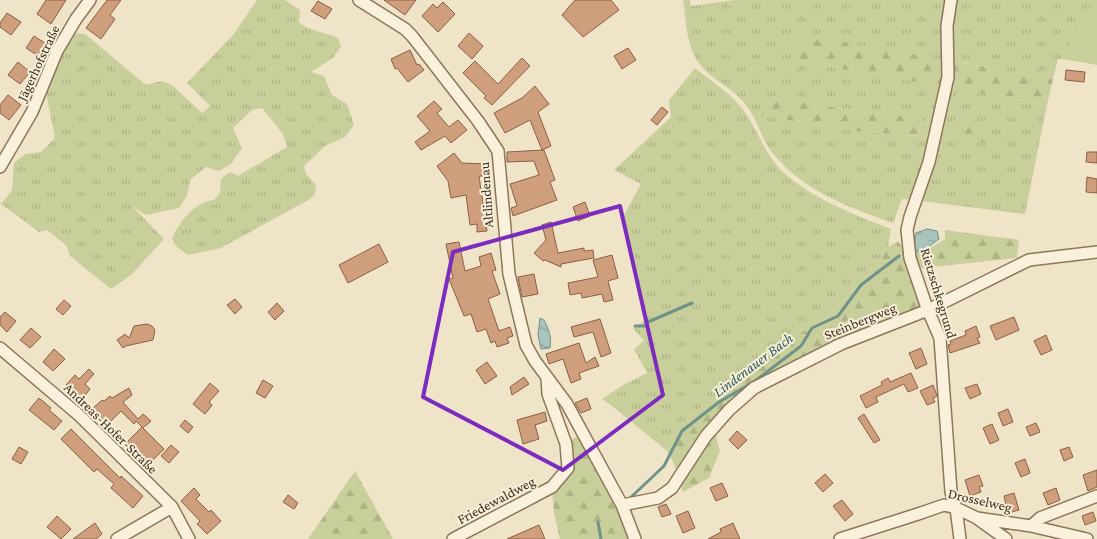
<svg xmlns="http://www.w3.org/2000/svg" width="1097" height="539" font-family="'Crimson Pro',serif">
<defs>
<pattern id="grass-tufts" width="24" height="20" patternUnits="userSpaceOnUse" patternTransform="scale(1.25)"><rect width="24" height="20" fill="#c9cf9b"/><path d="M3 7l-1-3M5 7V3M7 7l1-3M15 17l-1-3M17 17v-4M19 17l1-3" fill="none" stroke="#aeb285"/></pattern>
<pattern id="forest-firs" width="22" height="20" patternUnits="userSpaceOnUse" patternTransform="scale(1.25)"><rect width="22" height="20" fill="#c9cf9b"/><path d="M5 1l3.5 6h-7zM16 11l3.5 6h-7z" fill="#aeb285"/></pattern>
<pattern id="water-ripples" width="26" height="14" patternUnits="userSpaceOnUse" patternTransform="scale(1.25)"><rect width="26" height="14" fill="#a9c4bc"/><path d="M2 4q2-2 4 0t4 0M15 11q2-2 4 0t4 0" fill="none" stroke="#8ba098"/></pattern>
</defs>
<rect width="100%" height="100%" fill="#f0e4c8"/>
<path fill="url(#grass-tufts)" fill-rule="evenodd" d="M257 0H285L300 10 299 22C308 31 326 32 338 38L341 46 333 58 311 72 324 76 332 95 347 104 354 125 345 137 325 146 304 166 306 174 316 185 315 194 310 199 221 248 188 255 177 247 172 239C179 222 194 202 214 200L220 193 221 179 230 172 238 176 287 147 283 134 262 108 252 110 233 128 242 148 231 164 219 171 206 167 190 180 187 196 179 208 146 215 132 206 164 239 131 275 111 289 70 256 67 246 47 230 39 232 1 204 12 190 14 163 25 154 41 152 55 138 46 92 54 68 73 33 85 34 146 85 162 81 172 85 202 113 210 106 187 83 233 35Z
M683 0H690L691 6 735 0H949L944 60 798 35 792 60 943 86 929 151 913 200 902 199 893 223C847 207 798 189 769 148 760 134 756 117 745 104 735 91 721 84 708 73 686 54 687 27 683 0ZM770 97 875 114 922 118 918 136 855 131 757 115Z
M954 0H1097V26L1074 23 1068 60 1058 59 1053 79 952 61 951 26Z
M695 68C712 82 734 95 746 114 759 133 764 152 780 169 808 197 855 215 891 229L888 247 876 269 821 322 760 355 763 362 702 407 674 431 667 451 612 406 602 399 623 385 647 373 634 349 644 341 633 328 644 321 623 217 641 184 614 170 671 117 669 100Z
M951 88 1047 105 1025 214 921 201Z"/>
<path fill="url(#forest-firs)" d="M798 34 1053 79 1047 105 792 60Z
M770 97 875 114 922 117 918 136 855 131 756 115Z
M963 123 987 126 993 144 963 140Z
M945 230 1019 240 1017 258 913 269 926 310 753 387 713 426 720 451 709 478 683 492 673 461 667 451 674 431 702 407 763 362 760 355 821 322 876 269 888 247 898 241 909 258 916 253H922L945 239Z
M580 435 616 501 631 539H560L554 513 552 487 572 469 571 440Z
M355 471 393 539H308Z"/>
<path fill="#c9cf9b" d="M1074 22 1097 26V65L1068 60Z"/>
<path fill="url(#water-ripples)" stroke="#6f938a" d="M927 229 937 231 939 239C931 244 926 252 916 252L914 248 916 233Z
M540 318 544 320C549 330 552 337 550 348L541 349 538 335Z"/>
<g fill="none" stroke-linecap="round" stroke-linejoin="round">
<path stroke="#6f938a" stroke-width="3" d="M635 326H645L648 322 692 303
M628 500 664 466 682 431 719 402 755 381 801 346 812 328 838 316 861 285 899 256
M598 522 601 539"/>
</g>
<path fill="#cf9f7d" stroke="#8d5f41" d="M46 0H66L51 24 37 14Z
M107 0H121L110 15 115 19 101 39 86 28Z
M384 0H416L405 15Z
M575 0H611L619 10 583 37 562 15Z
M318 1 332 9 325 19 311 11Z
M443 2 455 14 438 32 422 16 433 4 437 8Z
M7 13 21 22 11 35 0 27V23Z
M469 33 483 46 472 59 458 46Z
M34 36 48 45 40 57 26 48Z
M628 48 636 60 622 69 614 56Z
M410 50 417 65 419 64 424 70 408 82 397 68 395 69 391 59Z
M522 58 530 66 492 105 484 98 486 96 463 73 475 61 498 84Z
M18 62 30 72 20 84 8 75Z
M1066 70 1085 72 1084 82 1065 80Z
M535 86 549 104 538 112 551 146 542 150 530 120 505 133 494 113 522 98Z
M8 95 21 105 9 120 0 113V105Z
M434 101 442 109 437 113 449 127 458 120 467 130 451 143 445 136 421 150 415 142 430 131 417 116Z
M662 107 668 112 657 125 651 120Z
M544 150 555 180 550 182 557 200 513 216 511 208 517 206 510 184 539 175 534 161 507 162V152Z
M1087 152H1097V163L1086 162Z
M454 153 462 163 487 164V176H479L487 231 477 232V224L470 225 466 195 451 198 448 181 437 166Z
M1087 177 1097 179V193L1086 192Z
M585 202 590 216 578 221 573 207Z
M551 222 558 253 584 248V251L593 250 594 258 561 264V267L545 260 543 261 534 253 546 240 542 225Z
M459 242 465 271 481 266 479 257 491 253 496 270 492 271 500 294 488 299 499 331 510 327 513 336 507 338 509 343 497 347 495 341 491 343 486 329 477 332 471 314 464 316 449 279 453 278 446 244Z
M379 244 388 262 348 283 339 265Z
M612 255 618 278 608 281 613 300 604 302 602 294 582 298 581 293 570 295 568 283 598 277 593 260Z
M534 274 538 294 522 297 518 277Z
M235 299 242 307 235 314 227 305Z
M64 300 71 306 63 315 56 309Z
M277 303 284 311 275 320 268 312Z
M5 312 16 321 7 332 0 325V317Z
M1014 317 1019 330 996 340 990 326Z
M600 319 611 353 601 357 593 332 574 337 571 327Z
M147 324 152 326 155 330 153 340 126 346 123 348 117 340 125 334 129 338 134 326Z
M976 326 980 337 977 338 980 343 950 353 948 345 951 344 950 341 966 335 965 331Z
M31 328 41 337 30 348 20 340Z
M1046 335 1052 350 1041 355 1034 341Z
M579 343 586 363 595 357 599 366 579 373 581 379 571 383 563 359 549 364 546 354Z
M921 348 927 364 916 369 909 353Z
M54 349 65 359 53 371 43 362Z
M487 362 497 376 485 384 476 370Z
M89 369 94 374 85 384 90 389 82 399 76 394 75 395 66 385 75 375 79 379Z
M911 373 918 388 908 392 904 384 876 397 878 402 866 408 860 396 882 385 881 382 888 378 890 382Z
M524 377 529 384 512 395 510 387Z
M263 380 273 386 265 398 256 393Z
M210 383 219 391 209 402 212 405 205 414 193 404Z
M977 384 981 394 970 399 965 388Z
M933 385 936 393 937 396 933 398 935 402 927 405 920 391Z
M129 388 132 395 123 402 138 419 143 414 151 421 143 428 164 449 147 466 125 444 142 427 136 421 134 424 121 411 108 424 92 409 102 400 104 401 110 396 112 398Z
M39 398 51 408 49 410 62 421 54 430 29 410Z
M587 398 591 409 581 413 575 403Z
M1008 409 1013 422 1003 426 998 413Z
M545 412 547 421 535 425 539 439 523 444 517 420Z
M864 414 880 440 874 443 858 418Z
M185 420 193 427 188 433 180 426Z
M1036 423 1040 432 1030 436 1026 427Z
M992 424 999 440 990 444 983 428Z
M71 429 120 478 121 476 143 496 133 508 111 488 114 484 97 469 94 472 61 439Z
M737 431 747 440 738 449 729 440Z
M171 445 179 452 169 463 161 456Z
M19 447 28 452 21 464 12 459Z
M1069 447 1073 457 1064 461 1060 450Z
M1025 459 1030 473 1021 477 1015 463Z
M1097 470V487L1088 491 1083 475Z
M825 474 833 483 823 492 815 483Z
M979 475 983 486 979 487 981 492 970 496 965 480Z
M722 483 728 496 716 501 710 488Z
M194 488 200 495 196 499 209 512 211 510 221 521 207 534 197 524 200 521 181 501Z
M1056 488 1060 500 1048 505 1043 493Z
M1014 493 1019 510 1008 513 1004 496Z
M288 495 298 503 294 509 283 502Z
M842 500 853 514 845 521 833 506Z
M666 504 671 514 662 517 658 507Z
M688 511 695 528 683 533 676 516Z
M1093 512 1096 521 1085 525 1082 516Z
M57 516 71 529 61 539 47 527Z
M95 523 102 534 96 539H73Z
M733 523 740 539H708L721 532 720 529Z
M539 525 545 539H507Z"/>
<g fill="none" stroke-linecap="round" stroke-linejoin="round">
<defs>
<path id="minor" d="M359 0 405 29 412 36 478 121 498 151 509 274 526 345 535 361 567 404 586 439 622 505 635 539
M951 0 947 26 948 77 929 162 910 217 907 230 910 258 927 308 940 338 951 492 956 508 960 539
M0 167 32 112 57 51 76 19 90 0
M0 348 80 416 172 507 189 539
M622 505 658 498 672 488 706 436 729 410 754 388 841 344 928 310 1029 260 1097 252
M978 519 1006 539
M1031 526 1040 518 1097 496
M117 539 172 507
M453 539 552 487 568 468 566 444 548 394 547 378
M840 539 921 513 944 505 956 508 977 518 1031 526 1087 539"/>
</defs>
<use href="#minor" stroke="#8d765c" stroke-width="14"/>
<use href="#minor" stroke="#faf1dc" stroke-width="11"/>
</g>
<path fill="none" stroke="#7b2cbf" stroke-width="4" stroke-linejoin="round" d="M620 206 663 395 563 470 423 397 453 252Z"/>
<g text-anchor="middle" stroke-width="4" stroke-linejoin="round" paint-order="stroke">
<g font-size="14" fill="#3d2e20" stroke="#f7eed8">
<text transform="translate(38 63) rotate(-65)" y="5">Jägerhofstraße</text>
<text transform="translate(486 195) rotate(-94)" y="5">Altlindenau</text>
<text transform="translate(939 293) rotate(73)" y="5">Rietzschkegrund</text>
<text transform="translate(860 321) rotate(-22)" y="5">Steinbergweg</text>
<text transform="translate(111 428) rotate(44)" y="5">Andreas-Hofer-Straße</text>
<text transform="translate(496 500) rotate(-28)" y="5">Friedewaldweg</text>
<text transform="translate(980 500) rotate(13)" y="5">Drosselweg</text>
</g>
<g font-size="15" font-style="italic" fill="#2f5d5a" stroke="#f7eed8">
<text transform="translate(753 365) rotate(-37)" y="5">Lindenauer Bach</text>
</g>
</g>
</svg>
